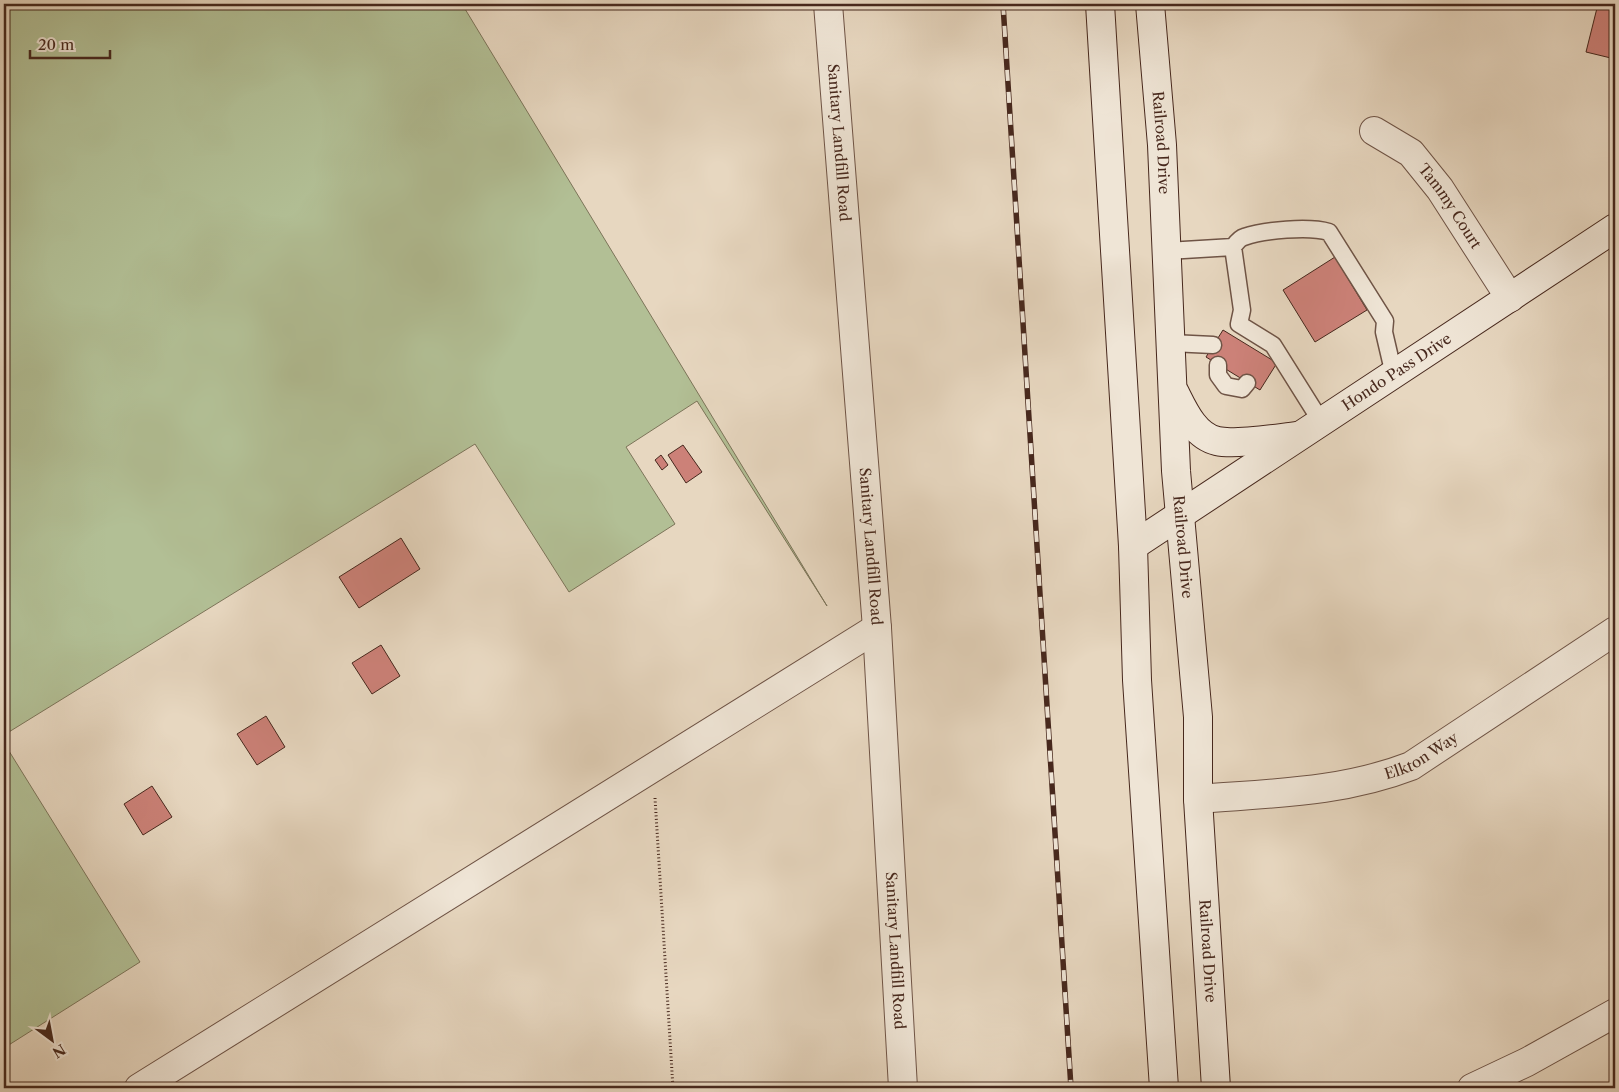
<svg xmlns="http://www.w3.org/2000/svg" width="1619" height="1092" font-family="'Libre Caslon Text',serif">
<rect width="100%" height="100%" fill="#e7d7c0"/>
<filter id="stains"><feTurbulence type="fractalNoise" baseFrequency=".004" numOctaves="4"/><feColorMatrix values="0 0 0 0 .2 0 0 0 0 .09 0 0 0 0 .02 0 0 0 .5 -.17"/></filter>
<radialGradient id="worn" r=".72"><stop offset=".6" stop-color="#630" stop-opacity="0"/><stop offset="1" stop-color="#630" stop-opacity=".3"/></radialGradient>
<path fill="#b2bf95" stroke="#7c7459" d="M4 4H462L827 606 697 401 626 447 675 524 569 592 475 444 4 735Z
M4 743 140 962 4 1048Z"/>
<path fill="#cc8178" stroke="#47281d" d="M1598 4H1615V59L1586 52Z
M1335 257 1367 310 1315 342 1283 290Z
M1223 330 1277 363 1260 390 1206 357Z
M683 445 702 472 686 483 668 455Z
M661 455 668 465 662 470 655 460Z
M401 538 420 569 359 608 339 577Z
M381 645 400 676 372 694 352 663Z
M266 716 285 747 257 765 237 734Z
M152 786 172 817 143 835 124 804Z"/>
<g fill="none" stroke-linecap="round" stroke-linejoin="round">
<defs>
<path id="service" d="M1167 251 1233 247
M1171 343 1213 345
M1218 365V375L1226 386 1242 389 1247 383
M1322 423 1273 345 1239 324 1242 310 1233 247C1236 243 1240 238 1244 237 1264 230 1309 226 1329 232L1385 321 1384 332 1394 375"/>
<g id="minor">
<path id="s1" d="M1374 131 1411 153 1440 189 1510 298"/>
<path id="s2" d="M1198 799C1271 793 1341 793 1411 766L1615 631"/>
<path d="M139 1088 877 628"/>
<path d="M1472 1088 1527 1062 1615 1013"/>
</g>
<g id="tertiary">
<path id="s3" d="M828 4 877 628 903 1088"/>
</g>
<g id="secondary">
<path d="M1100 4 1133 546 1137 680 1164 1088"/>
<path id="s4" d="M1150 4 1162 145 1176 471 1198 717V799L1216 1088"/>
<path d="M1175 393C1184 411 1195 436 1217 441 1234 445 1278 438 1298 436"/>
<path id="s5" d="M1133 546 1615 228"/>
</g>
</defs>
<use href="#service" stroke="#6f5446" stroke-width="19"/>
<use href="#minor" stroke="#6f5446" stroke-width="30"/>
<use href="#tertiary" stroke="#6f5446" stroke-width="30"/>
<use href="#secondary" stroke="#47281d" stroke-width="30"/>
<path stroke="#47281d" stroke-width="3" stroke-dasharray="1 2.5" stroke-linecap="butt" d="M655 798 673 1088"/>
<use href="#service" stroke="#efe5d6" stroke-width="16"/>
<use href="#minor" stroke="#efe5d6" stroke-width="28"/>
<use href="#tertiary" stroke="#efe5d6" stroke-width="28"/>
<use href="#secondary" stroke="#efe5d6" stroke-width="28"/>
<defs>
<path id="rail" d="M1003 4 1071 1088"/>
</defs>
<use href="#rail" stroke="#47281d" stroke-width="5.5"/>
<use href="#rail" stroke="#efe5d6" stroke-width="4" stroke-dasharray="11" stroke-linecap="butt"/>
</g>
<g text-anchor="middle" stroke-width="4" stroke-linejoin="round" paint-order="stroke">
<g font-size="15" fill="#47281d" stroke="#efe5d6">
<text dy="5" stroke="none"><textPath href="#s3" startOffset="139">Sanitary Landfill Road</textPath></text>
<text dy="5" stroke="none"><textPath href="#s4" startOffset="139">Railroad Drive</textPath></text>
<text dy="5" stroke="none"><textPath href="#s1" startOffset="109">Tammy Court</textPath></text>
<text dy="5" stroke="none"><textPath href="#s5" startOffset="316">Hondo Pass Drive</textPath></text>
<text dy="5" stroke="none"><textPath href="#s3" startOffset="544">Sanitary Landfill Road</textPath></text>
<text dy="5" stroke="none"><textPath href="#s4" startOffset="544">Railroad Drive</textPath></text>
<text dy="5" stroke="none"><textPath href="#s2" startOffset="230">Elkton Way</textPath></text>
<text dy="5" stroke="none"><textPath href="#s3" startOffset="949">Sanitary Landfill Road</textPath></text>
<text dy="5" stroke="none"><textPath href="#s4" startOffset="949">Railroad Drive</textPath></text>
</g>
</g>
<rect width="1619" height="1092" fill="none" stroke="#e7d7c0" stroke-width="20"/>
<rect x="5" y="5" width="1609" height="1082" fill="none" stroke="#47281d" stroke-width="2.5"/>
<rect x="10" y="10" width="1599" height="1072" fill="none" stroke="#47281d"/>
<g transform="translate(52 1040) rotate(148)" stroke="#efe5d6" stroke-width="4" paint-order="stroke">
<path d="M0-4L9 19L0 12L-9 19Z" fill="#47281d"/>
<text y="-8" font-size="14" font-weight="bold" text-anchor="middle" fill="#47281d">N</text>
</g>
<path d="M30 50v8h80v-8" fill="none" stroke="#47281d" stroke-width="2.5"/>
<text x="38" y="50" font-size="15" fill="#47281d" stroke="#efe5d6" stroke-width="4" paint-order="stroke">20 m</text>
<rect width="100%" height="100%" filter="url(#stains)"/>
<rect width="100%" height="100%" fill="url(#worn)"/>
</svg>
